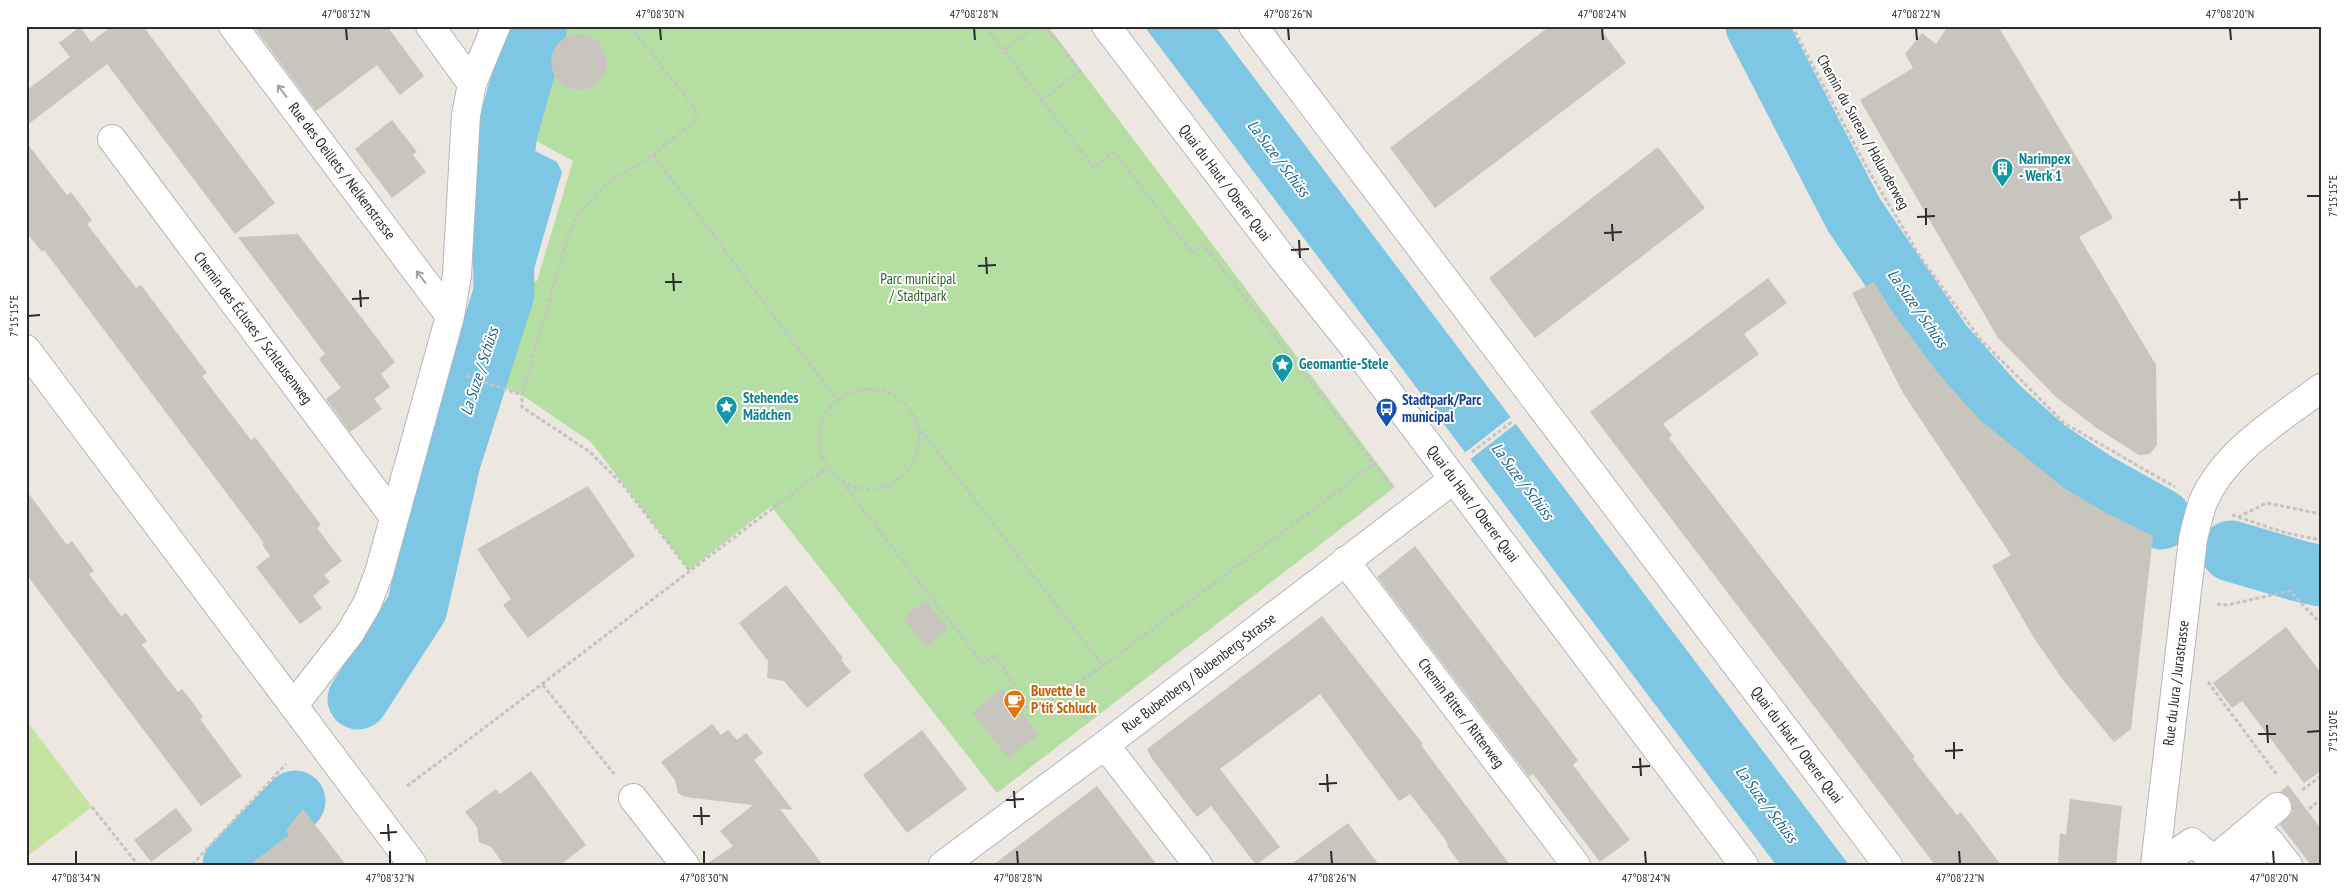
<svg xmlns="http://www.w3.org/2000/svg" width="2347" height="891" font-family="'PT Sans Narrow',sans-serif">
<rect width="100%" height="100%" fill="#ece7e0"/>
<path fill="#b5dea2" d="M547 26H1048L1395 487 997 793 771 506 689 570 591 442 522 395 494 383 530 283 537 281 573 161 514 129Z"/>
<path fill="#c5e49f" d="M26 720 92 807 26 857Z"/>
<path fill="#7dc6e4" d="M1144 26H1215L1849 865H1776Z
M507 132 519 143 557 162 562 172 532 276 525 280 521 294 504 293 502 170Z"/>
<path fill="#ece7e0" d="M1512 416 1517 423 1468 461 1463 454Z"/>
<g fill="none" stroke-linecap="round" stroke-linejoin="round">
<path stroke="#7dc6e4" stroke-width="61" d="M1756 26 1854 215 1942 344 1996 405 2045 449 2093 481 2161 519
M2231 551 2299 571 2321 576
M358 699 417 608 450 462 504 293 502 170 507 132 537 26
M233 865 295 801"/>
</g>
<path fill="#c8c5be" d="M112 26H143L275 203 235 234 107 64 26 126V91L70 57 59 43 80 27 91 42Z
M253 26H387L424 76 400 95 377 65 316 111Z
M1550 26H1598L1626 63 1435 208 1390 148Z
M1948 26H1998L2113 218 2079 237 2156 365 2157 445 2150 454 2139 455 2098 429 2056 397 1998 338 1860 100 1913 68 1905 54 1922 33 1936 44Z
M551 62a28 28 0 1 1 56 0a28 28 0 1 1-56 0Z
M392 120 417 152 413 155 426 172 392 198 355 149Z
M26 142 67 195 71 192 92 220 87 224 136 288 141 285 207 373 202 376 251 440 255 437 321 525 317 528 342 561 324 575 330 582 313 596 322 608 300 624 256 567 270 556 262 544 264 543 44 250 42 252 26 232Z
M1658 147 1705 208 1535 338 1489 278Z
M298 234 395 362 381 374 390 387 374 399 382 409 350 432 326 399 341 388 319 359 325 354 238 237Z
M1768 278 1787 303 1744 334 1759 354 1663 424 1672 435 1669 438 1915 757 1912 758 1957 815 1961 812 2001 865H1935L1590 412Z
M1874 282 1893 313 1938 373 1979 419 2064 488 2106 513 2153 536 2131 729 2114 742 2063 680 2034 638 1992 566 2011 555 1903 393 1852 293Z
M588 486 635 556 528 638 503 605 511 599 477 549Z
M26 490 67 545 72 541 94 571 89 574 121 616 126 613 147 641 142 645 178 692 182 689 193 703 203 717 200 719 242 776 201 806 26 574Z
M1415 546 1578 760 1573 765 1630 840 1600 862 1533 774 1529 777 1377 577Z
M786 585 843 658 841 660 851 672 807 708 784 681 767 678 768 661 739 623Z
M926 600 948 629 926 647 903 618Z
M1322 616 1423 744 1421 745 1510 865H1461L1447 846 1448 845 1445 839 1410 794 1399 801 1320 694 1220 769 1280 847 1256 865 1211 806 1197 817 1152 759 1147 749Z
M2286 627 2321 673V771L2304 783 2242 701 2232 708 2213 683Z
M1003 688 1039 735 1008 758 972 712Z
M712 724 721 735 728 730 737 740 746 733 763 753 754 760 793 810 780 809 823 865H705L733 846 720 831 753 805 685 797 678 793 675 780 661 762Z
M922 730 967 789 907 833 863 775Z
M531 771 586 845 560 865H504L491 847 479 842 477 827 465 812 496 789 500 794Z
M2288 785 2321 829V865H2311L2280 825 2292 812V804L2289 797 2280 792Z
M1097 786 1157 865H993L1026 840Z
M2070 799 2122 806 2116 865H2058L2060 833 2066 835Z
M176 808 193 830 151 862 134 840Z
M303 809 346 865H249L289 835 286 830Z
M1348 823 1379 865H1290Z"/>
<g fill="none" stroke-linecap="round" stroke-linejoin="round">
<defs>
<path id="minor" d="M233 26 450 316
M430 26 472 84
M1106 26 1281 256 1359 353 1744 865
M1253 26 1888 865
M112 139 394 517
M26 349 413 865
M1345 561 1576 865
M294 705 350 633 367 604 379 573 450 316 457 275 466 115 472 84 496 26
M1105 745 1198 865
M633 798 685 865
M2214 860 2277 807
M943 865 1105 745 1454 479
M2155 865 2193 539C2196 527 2199 513 2203 502 2225 451 2279 420 2321 388
M2160 865 2192 842 2220 865
M2241 865 2269 841 2288 865"/>
</defs>
<use href="#minor" stroke="#b3b6be" stroke-width="30"/>
<path stroke="#c4c4c4" stroke-width="3" stroke-dasharray="4 2.5" stroke-linecap="butt" d="M630 26 697 111 695 121 653 155 604 186 576 217 566 242 522 395V407L590 452 624 486 689 570
M985 26 1094 168 1114 152 1192 253 1203 244 1393 488
M1792 26 1867 168 1921 258 1980 339 2064 423 2175 487
M1004 50 1037 26
M1042 100 1080 71 1045 26
M653 155 837 400
M466 376 522 395
M819 439a50 50 0 1 1 100 0a50 50 0 1 1-100 0Z
M917 425 1103 666 1064 691 1087 721
M1472 452 1513 421
M842 482 983 664 995 654 1031 713 1064 691
M2232 515 2286 533 2321 540
M2238 517 2267 503 2321 514
M2217 604 2227 605 2290 591 2321 624
M1103 666 1374 464
M2208 682 2277 775
M543 685 614 774
M407 786C548 681 686 572 827 468
M2302 790 2321 776
M92 807 138 865
M2309 809 2321 799
M192 865 286 764"/>
<use href="#minor" stroke="#fff" stroke-width="28"/>
</g>
<defs><path id="oneway-shaft" d="M-6 0H5M1.5-3L5.5 0L1.5 3" fill="none" stroke-width="1.6" stroke-linecap="round" stroke-linejoin="round" transform="scale(1.25)"/></defs>
<g stroke="#a0a0a0">
<use href="#oneway-shaft" transform="translate(282 91) rotate(-127)"/>
<use href="#oneway-shaft" transform="translate(421 277) rotate(-127)"/>
</g>
<path fill="none" stroke="#2c2c2c" stroke-width="2" d="M346 28 347 40M660 28 661 40M974 28 975 40M1288 28 1289 40M1602 28 1603 40M1916 28 1917 40M2230 28 2231 40M2239 191 2240 209M2307 196H2320M2230 200 2248 199M1926 208V225M1917 217 1935 216M1612 224 1613 241M1604 233 1622 232M1299 240 1300 258M1291 250 1309 249M986 257 987 274M978 266 996 265M673 273 674 291M665 282H682M360 290 361 307M352 299 369 298M28 316 40 315M2267 725 2268 743M2307 732 2320 731M2258 734H2276M1954 742V759M1945 751 1963 750M1640 758 1641 776M1632 767 1650 766M1327 774 1328 792M1319 784 1337 783M1014 791 1015 808M1006 800 1024 799M701 807 702 825M693 816H710M388 824 389 841M380 833 397 832M76 851V864M390 851V864M704 851V864M1017 851 1018 864M1331 851 1332 864M1645 851 1646 864M1959 851 1960 864M2273 851 2274 864"/>
<defs>
<symbol id="building-pin" viewBox="-11 -11 22 30"><path d="M0 17L-7.5 6A9.5 9.5 0 1 1 7.5 6Z" fill="#0f9aa8" stroke="#fff"/><path d="M-4-6H4V6H1V3H-1V6H-4ZM-2.5-4.3h1.7v1.8h-1.7ZM.8-4.3h1.7v1.8H.8ZM-2.5-1h1.7V.8h-1.7ZM.8-1h1.7V.8H.8Z" fill="#fff"/></symbol>
<symbol id="sight-pin" viewBox="-11 -11 22 30"><path d="M0 17L-7.5 6A9.5 9.5 0 1 1 7.5 6Z" fill="#0f9aa8" stroke="#fff"/><path d="M0-6L1.8-2.2L6-1.7L2.9 1.2L3.7 5.4L0 3.3L-3.7 5.4L-2.9 1.2L-6-1.7L-1.8-2.2Z" fill="#fff"/></symbol>
<symbol id="bus-pin" viewBox="-11 -11 22 30"><path d="M0 17L-7.5 6A9.5 9.5 0 1 1 7.5 6Z" fill="#1a4fb4" stroke="#fff"/><path d="M-5-6H5V4H4V6H2V4H-2V6H-4V4H-5ZM-3.5-4V0h7V-4ZM-3.5 1.2v1.5H-2V1.2ZM2 1.2v1.5H3.5V1.2Z" fill="#fff"/></symbol>
<symbol id="cafe-pin" viewBox="-11 -11 22 30"><path d="M0 17L-7.5 6A9.5 9.5 0 1 1 7.5 6Z" fill="#e8710a" stroke="#fff"/><path d="M-5.5-4.5H6V0H3Q3 3.5 0 3.5H-2.5Q-5.5 3.5-5.5 0ZM3-3.2v2h1.7v-2ZM-6 4.5H4V6H-6Z" fill="#fff"/></symbol>
</defs>
<g fill-rule="evenodd">
<use href="#building-pin" x="1990" y="156" width="25" height="34"/>
<use href="#sight-pin" x="1270" y="352" width="25" height="34"/>
<use href="#sight-pin" x="714" y="394" width="25" height="34"/>
<use href="#bus-pin" x="1374" y="396" width="25" height="34"/>
<use href="#cafe-pin" x="1002" y="688" width="25" height="34"/>
</g>
<g text-anchor="middle" stroke-width="4" stroke-linejoin="round" paint-order="stroke">
<g font-size="15" fill="#2c2c2c" stroke="#fff">
<text transform="translate(1863 132) rotate(61)" y="5">Chemin du Sureau / Holunderweg</text>
<text transform="translate(342 171) rotate(53)" y="5">Rue des Oeillets / Nelkenstrasse</text>
<text transform="translate(1225 183) rotate(53)" y="5">Quai du Haut / Oberer Quai</text>
<text transform="translate(253 328) rotate(53)" y="5">Chemin des Écluses / Schleusenweg</text>
<text transform="translate(1473 504) rotate(53)" y="5">Quai du Haut / Oberer Quai</text>
<text transform="translate(1199 673) rotate(-37)" y="5">Rue Bubenberg / Bubenberg-Strasse</text>
<text transform="translate(2176 683) rotate(-83)" y="5">Rue du Jura / Jurastrasse</text>
<text transform="translate(1461 713) rotate(53)" y="5">Chemin Ritter / Ritterweg</text>
<text transform="translate(1797 745) rotate(53)" y="5">Quai du Haut / Oberer Quai</text>
</g>
<g font-size="15" font-weight="bold" fill="#0d838f" stroke="#fff" text-anchor="start">
<text x="2019" y="164">Narimpex<tspan x="2019" dy="17">- Werk 1</tspan></text>
<text x="1299" y="369">Geomantie-Stele</text>
<text x="743" y="403">Stehendes<tspan x="743" dy="17">Mädchen</tspan></text>
</g>
<g font-size="15" fill="#2e6422" stroke="#fff">
<text x="918" y="284">Parc municipal<tspan x="918" dy="17">/ Stadtpark</tspan></text>
</g>
<g font-size="15" font-weight="bold" fill="#164399" stroke="#fff" text-anchor="start">
<text x="1402" y="405">Stadtpark/Parc<tspan x="1402" dy="17">municipal</tspan></text>
</g>
<g font-size="15" font-weight="bold" fill="#c56008" stroke="#fff" text-anchor="start">
<text x="1031" y="696">Buvette le<tspan x="1031" dy="17">P'tit Schluck</tspan></text>
</g>
<g font-size="16" font-style="italic" fill="#1a6692" stroke="#fff">
<text transform="translate(1279 158) rotate(53)" y="6">La Suze / Schüss</text>
<text transform="translate(1918 308) rotate(55)" y="6">La Suze / Schüss</text>
<text transform="translate(479 371) rotate(-72)" y="6">La Suze / Schüss</text>
<text transform="translate(1523 481) rotate(53)" y="6">La Suze / Schüss</text>
<text transform="translate(1767 804) rotate(53)" y="6">La Suze / Schüss</text>
</g>
</g>
<rect width="2347" height="891" fill="none" stroke="#ffffff" stroke-width="55"/>
<rect x="28" y="28" width="2292" height="836" fill="none" stroke="#2c2c2c" stroke-width="2"/>
<g font-size="12" text-anchor="middle" fill="#2c2c2c">
<text x="346" y="18">47°08'32"N</text>
<text x="660" y="18">47°08'30"N</text>
<text x="974" y="18">47°08'28"N</text>
<text x="1288" y="18">47°08'26"N</text>
<text x="1602" y="18">47°08'24"N</text>
<text x="1916" y="18">47°08'22"N</text>
<text x="2230" y="18">47°08'20"N</text>
<text transform="translate(2333 196) rotate(-90)" y="4">7°15'15"E</text>
<text transform="translate(14 316) rotate(-90)" y="4">7°15'15"E</text>
<text transform="translate(2333 731) rotate(-90)" y="4">7°15'10"E</text>
<text x="76" y="882">47°08'34"N</text>
<text x="390" y="882">47°08'32"N</text>
<text x="704" y="882">47°08'30"N</text>
<text x="1018" y="882">47°08'28"N</text>
<text x="1332" y="882">47°08'26"N</text>
<text x="1646" y="882">47°08'24"N</text>
<text x="1960" y="882">47°08'22"N</text>
<text x="2274" y="882">47°08'20"N</text>
</g>
</svg>
